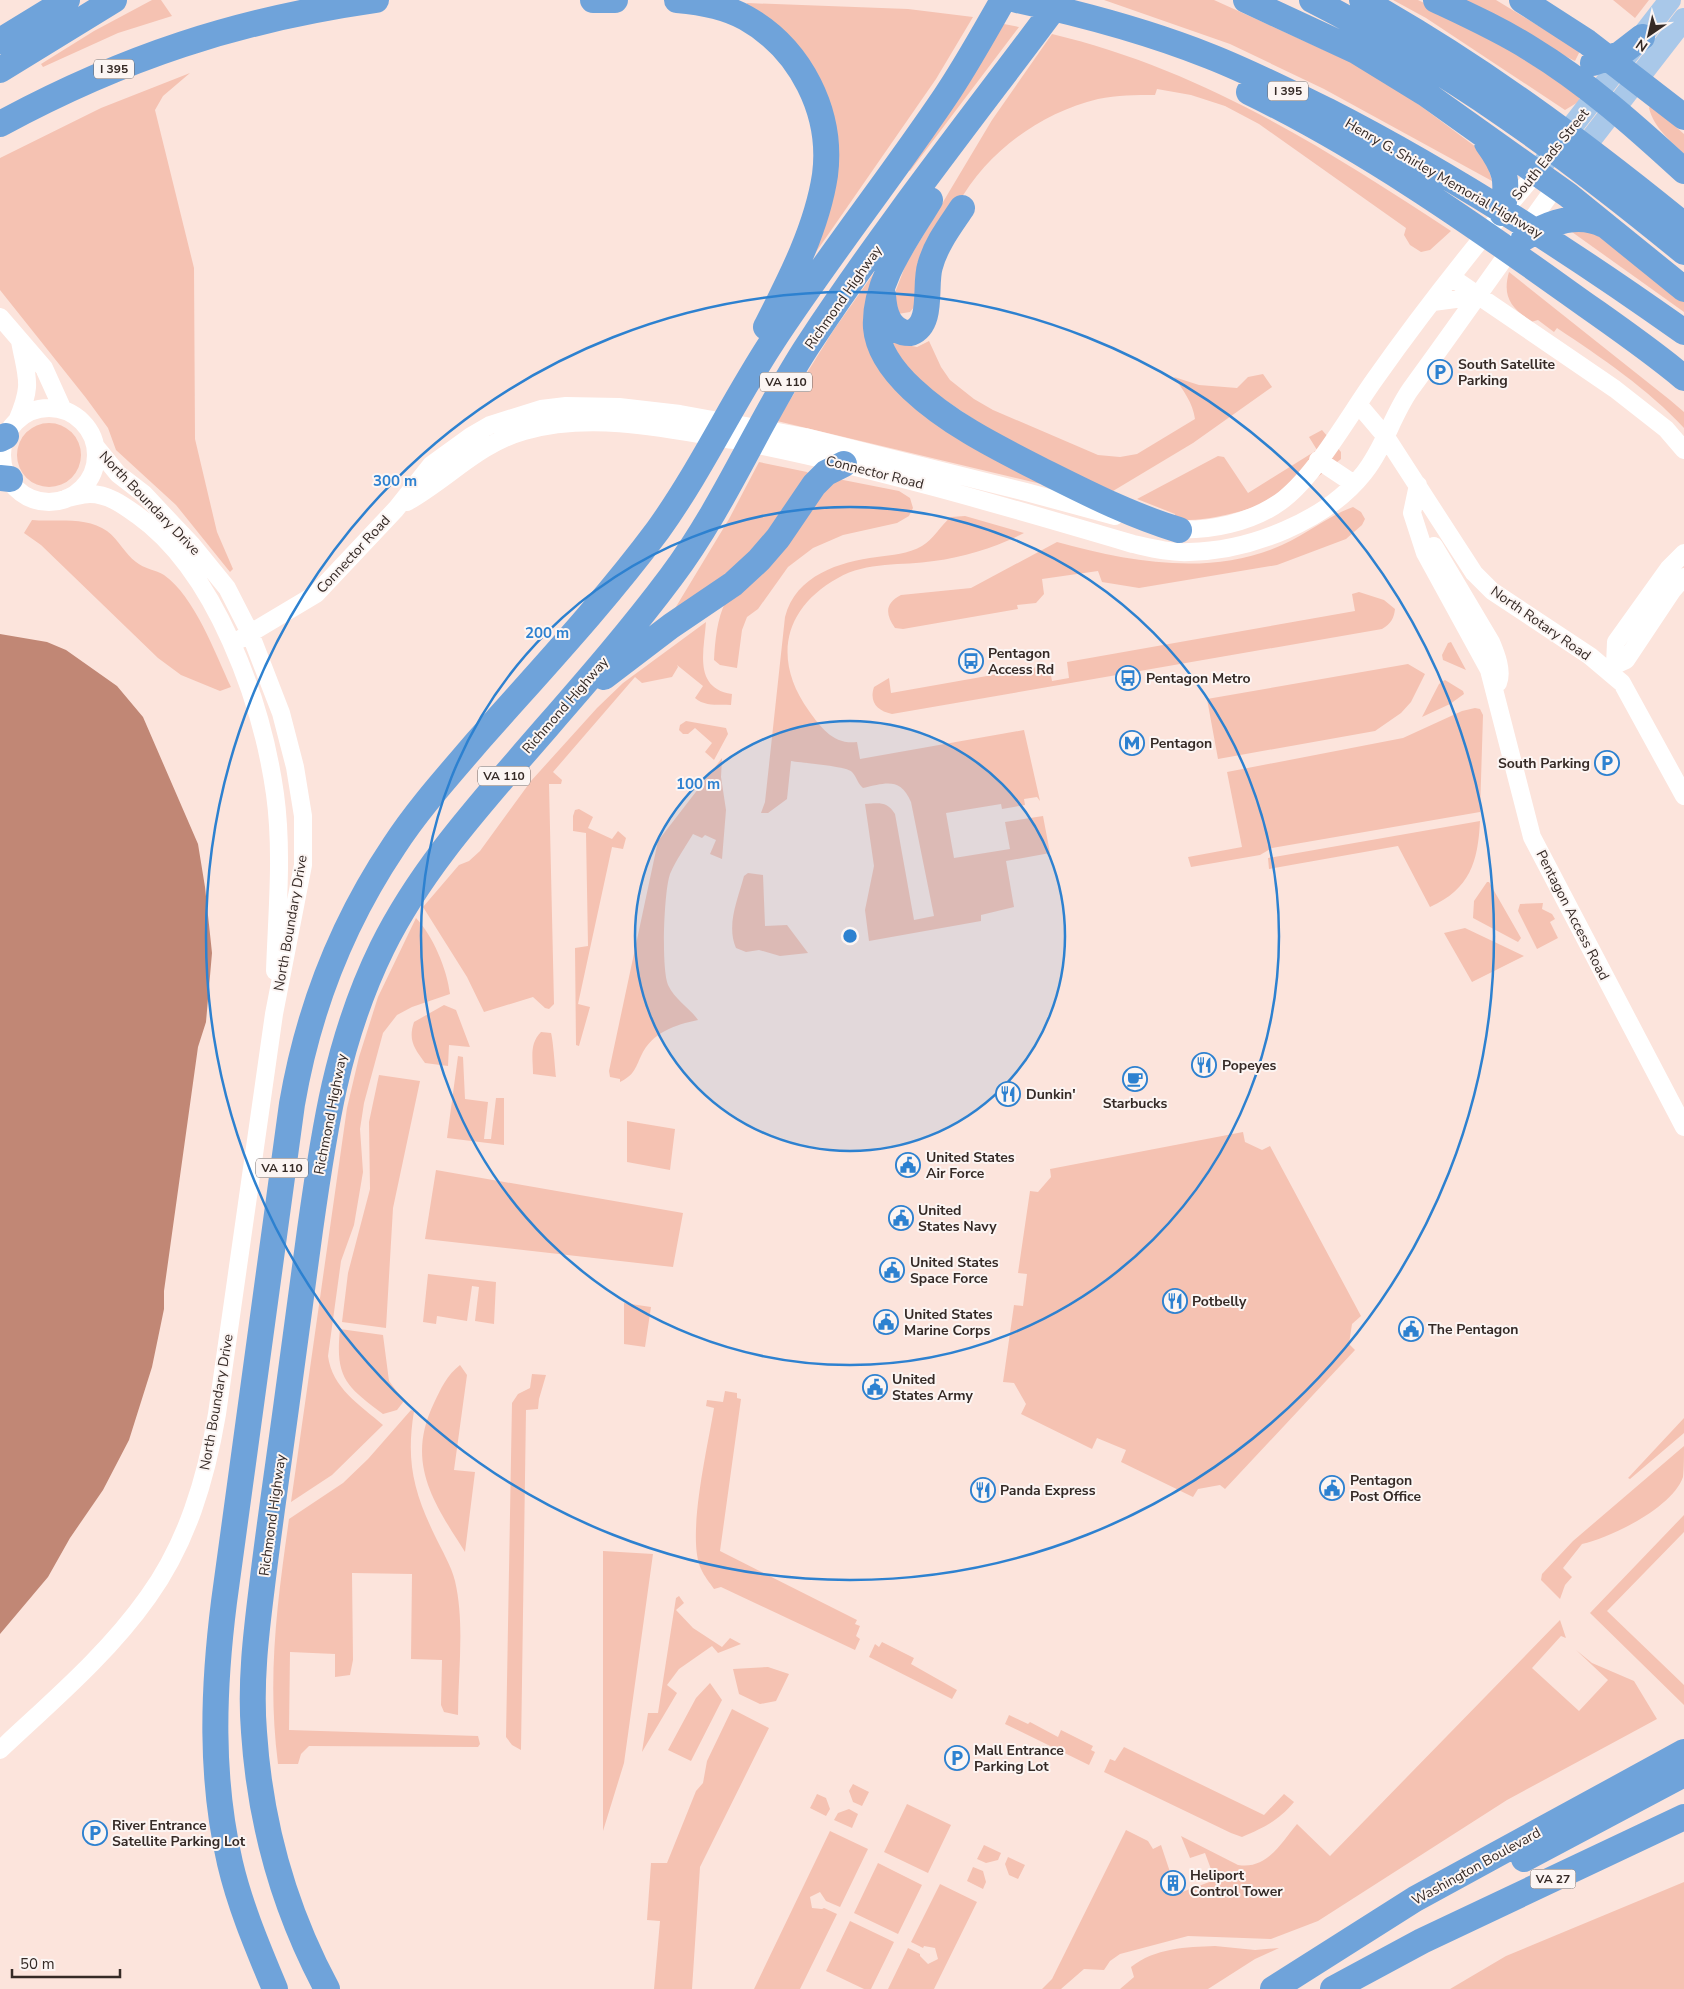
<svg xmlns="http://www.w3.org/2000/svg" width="1684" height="1989" font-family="'Nunito Sans',sans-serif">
<rect width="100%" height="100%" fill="#fce4dc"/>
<path fill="#f5c2b2" d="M152 0H161L172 16 118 33 43 67 41 64 94 31Z
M1104 0H1214L1355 64 1410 98 1484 153 1492 181 1324 89 1230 44Z
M1393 0H1418L1504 42 1579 96 1580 101 1565 110 1426 18Z
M1452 0H1496L1580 51 1575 61Z
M1613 0H1649L1635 18Z
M747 3 908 9 973 17 936 79 798 278 831 126 745 6Z
M1004 24 1019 27 910 171 907 170Z
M1052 34C1200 69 1325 148 1451 231L1430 250 1421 252 1410 245 1404 235 1406 228 1259 124 1225 106 1191 95 1157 89 1155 95C1136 95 1117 95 1098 99 1040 113 987 152 958 204 941 236 929 273 915 306L910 312 898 314 894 310 896 290 906 264 992 120Z
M190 73 163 96 155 110 194 268 195 439 217 532 233 569 230 572 176 505 116 450 108 428 86 398 0 290V158L101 108Z
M1651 105 1684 134V154C1670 140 1654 128 1649 108Z
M1565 227 1593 228 1684 297V312Z
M876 270V355L1058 488 777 421 833 331Z
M1509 272 1670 400 1684 412V428C1648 389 1602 358 1557 328L1554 332 1538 320 1531 322C1511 307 1502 297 1509 272Z
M888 335 901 344 917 347 929 341 941 367 950 380 974 399 993 410 1098 455 1120 457 1137 454 1195 419C1193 403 1183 390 1174 377L1199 385 1237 388 1248 377 1263 374 1272 387 1193 443 1113 491 1015 447 908 375Z
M17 455a32 32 0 1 1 64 0a32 32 0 1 1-64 0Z
M1322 430 1341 452V459C1328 469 1315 480 1300 488 1276 503 1200 527 1174 518L1175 514 1137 499 1218 456 1224 457 1248 493 1317 450 1309 437Z
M759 462 807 472 811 476 770 538 668 620 729 519Z
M833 478 899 491 910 498 913 508 909 516 897 523 843 535 813 548 788 567 758 609 747 617 742 630 737 668 720 665 714 660C715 641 717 618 726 601Z
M1353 507 1361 512 1365 519 1362 525 1346 539 1277 565 1139 588 1102 582 1098 571 1042 579 1044 594 1036 603 1017 605 1018 609 903 629 895 628C885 614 885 603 901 595L971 588 1057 542C1130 562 1211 577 1282 545 1307 534 1328 516 1353 507Z
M965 516 1024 533C996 547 965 557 934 561 902 566 867 561 838 578 782 609 773 661 809 711 821 728 834 745 857 742L860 759 1024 730 1040 801 1037 797 1024 799 1025 805 1002 809 1001 804 946 813 954 858 1010 849 1005 822 1043 816 1050 853 1006 861 1014 907 981 915V921L869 941 865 910 874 866 865 804C879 803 887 801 895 814L914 920 934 916 911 802C900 777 886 783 863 788 857 783 857 777 852 772 847 766 802 763 791 761L787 799 768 813H761L765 802 785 617C796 575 839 562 877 557 892 555 908 554 922 546 933 540 941 525 951 517Z
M32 520C55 522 87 516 107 531 119 540 125 554 136 562 144 569 156 570 164 575 195 597 215 653 231 687L220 691 181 675 158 658 41 545 24 533Z
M1359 592 1384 600 1395 609C1394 618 1391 624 1382 629L892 714C877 711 869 702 874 687L889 678 891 693 1049 665 1052 681 1069 678 1067 662 1355 611 1352 594Z
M706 622C704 651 693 688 732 694L731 705C719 704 705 707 695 698L703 686 677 665 678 667 672 677 642 683 635 677 553 772 562 780 561 784H549L554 1004 549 1009 545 1008 533 997 484 1012 467 977 423 907 459 865 469 861 480 851 531 781 597 708 623 683Z
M1451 642 1466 670 1443 660 1442 655 1448 643Z
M1408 664 1425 674 1411 702 1401 713 1375 731 1218 759 1207 699Z
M1445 680 1463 691 1464 694 1450 704 1422 717 1439 684Z
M1475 708 1480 709 1483 715 1480 812 1272 848 1260 855 1191 867 1188 857 1242 847 1227 772 1403 738 1462 711Z
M686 721 726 728 728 734 714 760 705 752 712 743 695 728 688 734H683L679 730 680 725Z
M722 758 721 777 726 810 722 859 710 854 716 840 705 835 702 838 693 834C686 846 676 860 670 874 664 891 661 968 668 985 675 1000 689 1007 698 1020 675 1025 652 1032 641 1056 635 1069 634 1075 620 1082V1079L610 1077 609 1071 658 841Z
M579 809 593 817 588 828 612 839 618 831 626 838 623 849 612 847 578 1004 590 1007 579 1046 576 1045 575 948 588 946 586 833 573 831V816L575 810Z
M1480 821C1478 862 1470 889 1430 907L1398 846 1269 869 1268 858Z
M748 873 763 875 765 926 787 925 808 953 780 956 759 950 746 952 736 948C726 925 738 899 744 876Z
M1487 882H1489L1521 938 1518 942 1473 918 1474 901Z
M1543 903 1542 909 1552 914 1555 919 1550 922 1558 938 1537 949 1518 911 1520 904Z
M416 918C433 936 447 969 450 994L412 1007 397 1015 383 1033 364 1103 360 1129 363 1172 354 1225 341 1261 328 1356C332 1388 360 1405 383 1425L332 1475 291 1502 347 1108 359 1057 378 997Z
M1465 928 1524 956 1472 982 1444 933Z
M444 1005 456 1010 470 1047 449 1045 448 1066 425 1063C414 1048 408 1040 414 1022Z
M541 1032 551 1033C553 1039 555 1067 556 1077L533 1074C533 1058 529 1044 541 1032Z
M458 1056 463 1057 465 1099 488 1102 484 1139H491L496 1098H504V1145L447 1138Z
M379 1075 420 1081 393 1208 386 1328 342 1322 348 1273 370 1189 369 1122Z
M627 1121 675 1129 670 1170 627 1162Z
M1243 1132 1245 1142 1262 1150 1270 1146 1361 1316 1352 1324 1349 1344 1355 1350 1225 1489 1220 1485 1198 1489 1193 1497 1121 1462 1126 1450 1097 1438 1092 1449 1021 1414 1026 1404 1014 1383 1003 1382 1014 1305 1023 1306 1027 1274 1018 1273 1030 1191 1038 1192 1051 1177 1050 1169Z
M436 1170 683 1213 673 1267 425 1239Z
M428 1274 496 1282 494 1324 475 1321 479 1287 472 1286 467 1321 437 1316 436 1324 423 1322Z
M624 1303 651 1307 645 1347 624 1344Z
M340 1329 383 1335 389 1381 404 1401 397 1410 383 1414C346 1386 335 1378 340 1329Z
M460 1365 467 1375 454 1470 475 1472 465 1552C434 1503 405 1463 434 1403 441 1388 447 1375 460 1365Z
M532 1374 546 1375 539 1399 538 1409 526 1410 521 1750 512 1745 506 1737 512 1403 518 1394 530 1388Z
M725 1391 737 1393V1398L741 1399 720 1551 857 1620 855 1624 860 1626 856 1636 860 1639 855 1650 721 1587 714 1589C710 1583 704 1576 701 1569 686 1537 708 1446 714 1408L706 1406 707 1400 723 1402Z
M411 1410 414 1411C406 1461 413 1490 435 1536 442 1551 451 1565 455 1581 465 1624 458 1672 458 1715L444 1712 441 1705 442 1660 411 1659 412 1574 352 1573 353 1660 350 1675 335 1677V1654L290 1652 289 1730 478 1736 480 1744 478 1747 309 1746 301 1754 298 1764H278C267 1678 277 1604 289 1519L343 1483 368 1459Z
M1684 1418V1433L1630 1479 1628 1478Z
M1684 1446C1684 1455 1684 1469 1683 1477 1672 1508 1612 1537 1582 1544L1563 1568 1572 1577 1565 1585 1560 1599 1541 1580 1542 1574 1573 1541Z
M1684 1515V1532L1607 1611 1684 1685V1705L1590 1613Z
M603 1551 653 1554 624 1763 603 1831Z
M679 1596 684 1603 676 1610 693 1628 722 1647 730 1638 741 1644 718 1653 712 1646 679 1669 667 1685 677 1693 642 1752 648 1713H658L676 1598Z
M1560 1620 1566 1638 1561 1636 1532 1668 1579 1711 1608 1680 1576 1650 1592 1663 1634 1681 1657 1719 1507 1800 1318 1921 1271 1939 1188 1936 1120 1954 1110 1961 1104 1970 1084 1969 1061 1989H1042L1052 1979 1126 1830 1148 1841 1153 1849 1161 1845 1170 1872 1164 1875 1171 1896 1215 1880 1205 1853 1190 1858 1181 1836 1238 1865C1267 1870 1281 1843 1297 1824L1330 1856Z
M882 1642 914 1658 911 1664 957 1690 952 1699 869 1657 875 1644 879 1647Z
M768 1667 789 1674 776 1701 760 1704 739 1694 733 1669Z
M710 1683 722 1700 691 1761 668 1750 696 1698Z
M732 1709 769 1728 700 1867 692 1989H654L660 1921 647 1920 651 1863H667L696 1791 703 1783 707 1761Z
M1009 1715 1028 1724 1030 1722 1058 1737 1061 1730 1093 1746 1091 1750 1095 1752 1089 1765 1005 1724Z
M1124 1747 1264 1815 1284 1794 1294 1802C1278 1821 1265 1827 1242 1837L1231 1833 1104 1772 1110 1759 1115 1761Z
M853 1784 869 1792 862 1806 853 1802 849 1791Z
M817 1794 826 1798 830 1809 826 1816 810 1808Z
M907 1804 951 1825 928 1873 884 1852Z
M849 1809 858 1814 852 1828 834 1820 838 1813Z
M830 1831 868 1849 840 1907 826 1901 820 1892 810 1897 812 1908 822 1909 824 1908 837 1914 800 1989H754Z
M984 1845 1001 1853 998 1860 986 1863 977 1859Z
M1008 1857 1025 1865 1018 1879 1009 1875 1005 1864Z
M878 1863 922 1885 898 1934 854 1913Z
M973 1867 983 1871 986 1882 983 1889 967 1881Z
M1684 1882V1989H1450L1506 1956Z
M940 1884 977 1902 934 1989H888L908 1948 920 1954V1956L928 1964 938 1959 935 1948 924 1946 923 1948 911 1942Z
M850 1921 894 1942 871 1989H864L826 1971Z
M1215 1946 1255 1950 1279 1948 1255 1959 1208 1989H1120L1134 1977 1131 1967C1155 1948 1186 1947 1215 1946Z"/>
<path fill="#c18775" d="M0 634 47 642 66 650 117 686 143 717 198 844 205 887 212 953 206 1022 198 1047 164 1291V1309L152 1367 129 1440 103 1490 70 1538 48 1577 0 1634Z"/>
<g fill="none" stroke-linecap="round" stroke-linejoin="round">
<path stroke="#fff" stroke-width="18" d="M1451 277 1615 389 1666 429 1684 450
M1433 302 1478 296
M0 317 44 368 63 410
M1358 404 1386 437 1474 573 1492 591 1590 656 1622 683 1684 796
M2 455a47 47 0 1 1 94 0a47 47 0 1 1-94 0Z
M17 421C33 384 27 379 20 341
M1318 460 1354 484
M1418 485 1412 513 1425 553 1489 670 1532 837 1684 1127
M67 498C74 497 82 494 90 494 108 494 123 505 137 515 216 571 262 702 275 794 283 852 277 913 275 971
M407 502C448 479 478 444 524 431 591 412 665 428 733 440 868 466 1001 505 1133 544 1151 548 1170 553 1189 552 1250 551 1326 521 1364 473 1384 448 1392 416 1410 390 1459 323 1507 254 1556 186
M1169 529C1208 532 1253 523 1284 499 1317 473 1350 414 1375 379 1425 308 1480 239 1536 173
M1434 546 1491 642C1496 654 1503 671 1498 683
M232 644 316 594 396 509 431 465 471 436 490 425 541 409 566 406 619 407 680 414 805 437 1026 492 1115 516
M1615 665 1616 642 1669 568 1684 553
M1610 672 1615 665 1626 660 1672 591 1684 577
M0 1750C51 1702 107 1655 148 1597 187 1543 206 1479 217 1414L274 1014 303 865V816L295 767 281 713 250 633 227 588 192 545 144 494 118 474 96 447"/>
<path stroke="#a9c8e9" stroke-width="22" d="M1574 161 1684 19
M1536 173 1670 0"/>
<path stroke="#6fa3da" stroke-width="26" d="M593 0H615
M677 0C701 2 725 6 746 18 801 49 833 113 825 175 817 228 790 280 766 327
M1017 0C1082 14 1146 31 1209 56 1250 72 1289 92 1328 111 1453 175 1570 251 1684 332
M1246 0 1356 51 1426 94 1568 195 1684 289
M1312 0C1450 70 1565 154 1684 252
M1362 0C1477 64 1582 142 1684 225
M1436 0C1468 15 1501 30 1531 49 1587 83 1636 127 1684 171
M1522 0 1587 42 1684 117
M0 41 67 0
M1593 63 1620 54 1642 37
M0 70 114 0
M1249 92C1362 147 1467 220 1569 293 1608 321 1647 347 1684 378
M0 124C124 57 237 20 376 0
M1487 143C1506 169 1509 181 1502 213
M930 200C908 237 873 282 876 328 878 352 895 373 912 389 949 424 998 448 1043 471 1087 493 1132 516 1179 530
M1524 238C1548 223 1577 211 1604 225
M883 295C884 312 890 334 911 333 934 324 924 286 930 266 936 244 950 226 962 208
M0 439 6 436
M0 478 10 479
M604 677 671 626 733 584 759 560 778 538 814 485 826 473 844 464
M1524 1859 1684 1774
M275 1989C258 1948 240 1906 230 1863 210 1777 213 1689 224 1602L292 1104C308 1011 341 925 394 846 418 809 448 776 477 742 538 673 603 604 658 530 701 470 732 403 772 342 827 258 889 180 945 97 966 66 984 33 1003 0
M327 1989C284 1909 260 1823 254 1732 250 1683 256 1634 262 1586 269 1527 278 1467 286 1408 294 1349 302 1289 310 1230 324 1130 337 1040 382 948 417 877 468 818 520 758 571 699 624 640 671 577 725 505 759 420 808 345 886 226 975 114 1060 0
M1273 1989 1415 1899 1684 1752
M1333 1989 1422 1941 1684 1817"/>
</g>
<circle cx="850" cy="936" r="215" fill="#2d81d0" fill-opacity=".12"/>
<g fill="none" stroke="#2d81d0" stroke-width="2.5">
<circle cx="850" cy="936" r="215"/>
<circle cx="850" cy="936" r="429"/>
<circle cx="850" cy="936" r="644"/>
</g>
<defs>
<symbol id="parking-ring" viewBox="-11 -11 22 22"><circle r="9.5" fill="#fcf5f3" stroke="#2d81d0" stroke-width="1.5"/><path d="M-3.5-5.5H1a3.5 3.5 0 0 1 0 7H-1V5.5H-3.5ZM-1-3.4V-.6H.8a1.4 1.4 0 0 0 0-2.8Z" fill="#2d81d0"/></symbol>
<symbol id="bus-ring" viewBox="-11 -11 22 22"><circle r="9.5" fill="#fcf5f3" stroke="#2d81d0" stroke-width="1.5"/><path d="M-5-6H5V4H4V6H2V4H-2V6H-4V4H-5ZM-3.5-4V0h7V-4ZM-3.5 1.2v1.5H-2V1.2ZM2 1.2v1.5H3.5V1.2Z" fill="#2d81d0"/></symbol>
<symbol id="metro-ring" viewBox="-11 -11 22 22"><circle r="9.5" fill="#fcf5f3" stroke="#2d81d0" stroke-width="1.5"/><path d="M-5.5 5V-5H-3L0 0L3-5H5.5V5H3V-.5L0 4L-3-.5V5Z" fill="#2d81d0"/></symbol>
<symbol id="restaurant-ring" viewBox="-11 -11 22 22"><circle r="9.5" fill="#fcf5f3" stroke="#2d81d0" stroke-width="1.5"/><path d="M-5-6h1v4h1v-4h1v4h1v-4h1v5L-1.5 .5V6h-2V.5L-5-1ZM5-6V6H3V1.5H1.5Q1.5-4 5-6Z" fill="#2d81d0"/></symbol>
<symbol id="cafe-ring" viewBox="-11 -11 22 22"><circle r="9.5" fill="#fcf5f3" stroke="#2d81d0" stroke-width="1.5"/><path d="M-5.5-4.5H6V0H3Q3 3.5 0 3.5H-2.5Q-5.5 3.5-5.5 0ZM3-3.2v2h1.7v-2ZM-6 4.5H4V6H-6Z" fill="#2d81d0"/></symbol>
<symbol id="civic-ring" viewBox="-11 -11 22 22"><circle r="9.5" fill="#fcf5f3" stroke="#2d81d0" stroke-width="1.5"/><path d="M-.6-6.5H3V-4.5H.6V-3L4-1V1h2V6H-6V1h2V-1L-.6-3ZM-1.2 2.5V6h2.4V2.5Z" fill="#2d81d0"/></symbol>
<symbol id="building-ring" viewBox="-11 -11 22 22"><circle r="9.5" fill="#fcf5f3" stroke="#2d81d0" stroke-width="1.5"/><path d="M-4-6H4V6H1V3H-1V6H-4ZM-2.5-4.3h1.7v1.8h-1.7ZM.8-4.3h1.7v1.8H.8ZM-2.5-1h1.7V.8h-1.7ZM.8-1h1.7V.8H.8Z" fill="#2d81d0"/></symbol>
</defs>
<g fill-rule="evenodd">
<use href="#parking-ring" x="1426" y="358" width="28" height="28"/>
<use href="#bus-ring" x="957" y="647" width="28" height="28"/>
<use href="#bus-ring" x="1114" y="664" width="28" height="28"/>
<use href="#metro-ring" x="1118" y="729" width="28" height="28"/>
<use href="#parking-ring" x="1593" y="749" width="28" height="28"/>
<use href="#restaurant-ring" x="1190" y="1051" width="28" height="28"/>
<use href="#cafe-ring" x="1121" y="1065" width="28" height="28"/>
<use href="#restaurant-ring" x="994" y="1080" width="28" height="28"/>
<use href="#civic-ring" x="894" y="1151" width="28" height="28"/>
<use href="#civic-ring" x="887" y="1204" width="28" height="28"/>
<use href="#civic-ring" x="878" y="1256" width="28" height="28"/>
<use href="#restaurant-ring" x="1161" y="1287" width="28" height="28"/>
<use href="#civic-ring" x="872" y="1308" width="28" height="28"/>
<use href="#civic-ring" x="1397" y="1315" width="28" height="28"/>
<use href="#civic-ring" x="861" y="1373" width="28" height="28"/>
<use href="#civic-ring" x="1318" y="1474" width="28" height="28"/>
<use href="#restaurant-ring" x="969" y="1476" width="28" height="28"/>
<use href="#parking-ring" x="943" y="1744" width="28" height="28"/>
<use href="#parking-ring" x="81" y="1819" width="28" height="28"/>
<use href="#building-ring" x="1159" y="1869" width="28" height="28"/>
</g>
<g text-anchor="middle" stroke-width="4" stroke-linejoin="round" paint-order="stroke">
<g fill="#fcf5f3" stroke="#716764" stroke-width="1">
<rect x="94" y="59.5" width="40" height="19" rx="4"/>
<rect x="1268" y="81.5" width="40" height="19" rx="4"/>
<rect x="760" y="372.5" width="52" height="19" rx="4"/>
<rect x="478" y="766.5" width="52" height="19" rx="4"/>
<rect x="256" y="1158.5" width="52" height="19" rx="4"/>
<rect x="1530.5" y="1869.5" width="45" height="19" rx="4"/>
</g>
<g font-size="12" font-weight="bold" fill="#352a26">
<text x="114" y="73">I 395</text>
<text x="1288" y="95">I 395</text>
<text x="786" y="386">VA 110</text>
<text x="504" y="780">VA 110</text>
<text x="282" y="1172">VA 110</text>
<text x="1553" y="1883">VA 27</text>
</g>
<g font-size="14" fill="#352a26" stroke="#fcf5f3">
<text transform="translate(1550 154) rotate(-51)" y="5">South Eads Street</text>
<text transform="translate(1444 178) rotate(30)" y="5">Henry G. Shirley Memorial Highway</text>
<text transform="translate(843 297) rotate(-55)" y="5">Richmond Highway</text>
<text transform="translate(875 472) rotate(14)" y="5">Connector Road</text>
<text transform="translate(150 503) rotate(46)" y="5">North Boundary Drive</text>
<text transform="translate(353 554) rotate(-47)" y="5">Connector Road</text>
<text transform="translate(1541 623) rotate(35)" y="5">North Rotary Road</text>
<text transform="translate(565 705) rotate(-49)" y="5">Richmond Highway</text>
<text transform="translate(1573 915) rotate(63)" y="5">Pentagon Access Road</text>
<text transform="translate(290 923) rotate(-80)" y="5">North Boundary Drive</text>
<text transform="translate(330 1114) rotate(-79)" y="5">Richmond Highway</text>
<text transform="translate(216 1402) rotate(-80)" y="5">North Boundary Drive</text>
<text transform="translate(272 1515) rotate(-82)" y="5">Richmond Highway</text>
<text transform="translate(1476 1866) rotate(-29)" y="5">Washington Boulevard</text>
</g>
<g font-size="14" font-weight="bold" fill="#352a26" stroke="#fcf5f3" text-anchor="start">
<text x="1458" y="369">South Satellite<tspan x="1458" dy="16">Parking</tspan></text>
<text x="988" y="658">Pentagon<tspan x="988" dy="16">Access Rd</tspan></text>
<text x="1146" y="683">Pentagon Metro</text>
<text x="1150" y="748">Pentagon</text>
<text x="1590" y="768" text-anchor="end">South Parking</text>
<text x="1222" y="1070">Popeyes</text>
<text x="1026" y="1099">Dunkin'</text>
<text x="1135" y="1108" text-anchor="middle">Starbucks</text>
<text x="926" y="1162">United States<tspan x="926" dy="16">Air Force</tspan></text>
<text x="918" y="1215">United<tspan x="918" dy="16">States Navy</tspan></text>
<text x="910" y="1267">United States<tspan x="910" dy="16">Space Force</tspan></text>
<text x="1192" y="1306">Potbelly</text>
<text x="904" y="1319">United States<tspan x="904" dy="16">Marine Corps</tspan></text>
<text x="1428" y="1334">The Pentagon</text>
<text x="892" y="1384">United<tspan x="892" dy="16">States Army</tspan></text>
<text x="1350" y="1485">Pentagon<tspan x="1350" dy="16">Post Office</tspan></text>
<text x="1000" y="1495">Panda Express</text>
<text x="974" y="1755">Mall Entrance<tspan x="974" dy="16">Parking Lot</tspan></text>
<text x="112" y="1830">River Entrance<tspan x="112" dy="16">Satellite Parking Lot</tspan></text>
<text x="1190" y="1880">Heliport<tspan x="1190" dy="16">Control Tower</tspan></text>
</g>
</g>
<circle cx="850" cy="936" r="8" fill="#2d81d0" stroke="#fcf5f3" stroke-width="2.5"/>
<g font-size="15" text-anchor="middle" font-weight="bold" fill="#2d81d0" stroke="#fcf5f3" stroke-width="4" stroke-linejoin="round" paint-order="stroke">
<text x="395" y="486">300 m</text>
<text x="547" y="638">200 m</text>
<text x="698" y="789">100 m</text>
</g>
<g transform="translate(1649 35) rotate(214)" stroke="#fcf5f3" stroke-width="4" paint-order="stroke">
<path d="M0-4L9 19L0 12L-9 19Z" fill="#352a26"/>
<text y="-8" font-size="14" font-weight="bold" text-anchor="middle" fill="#352a26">N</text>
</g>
<path d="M12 1969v8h108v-8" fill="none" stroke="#352a26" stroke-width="2.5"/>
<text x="20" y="1969" font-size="15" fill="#352a26" stroke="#fcf5f3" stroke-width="4" paint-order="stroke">50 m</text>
</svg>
